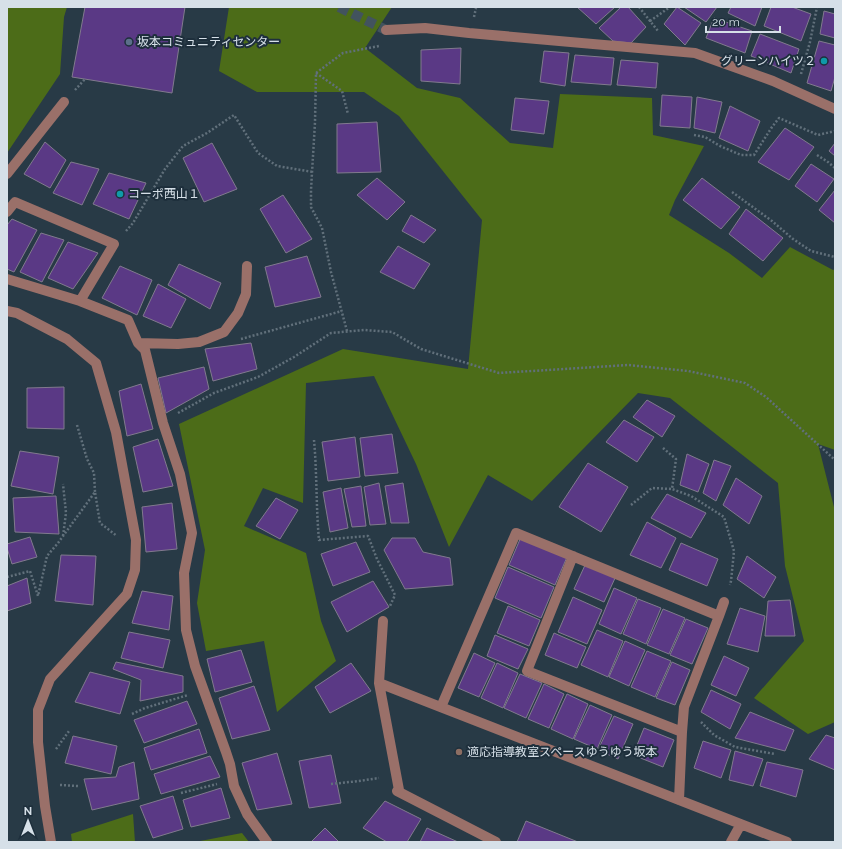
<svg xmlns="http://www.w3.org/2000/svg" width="842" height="849" font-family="Raleway,'Noto Sans JP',sans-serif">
<rect width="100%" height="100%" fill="#283a46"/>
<path fill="#4c6c18" d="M7 7H67L64 17 60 74 7 153Z
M229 7H392L365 48 417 88 460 98 510 143 553 148 560 94 652 98 653 135 704 146 675 200 669 215 729 253 762 278 790 247 833 270 835 269V450L818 444 835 511V722L808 734 754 698 804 641 785 566 778 483 670 398 638 393 532 501 488 475 449 547 416 464 374 376 306 383 303 503 263 488 244 526 306 553 321 621 336 661 277 712 264 641 206 651 197 603 205 550 179 424 343 349 468 369 482 220 399 116 364 92H257L219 71Z
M133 814 135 842H72L71 834Z
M242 833 249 842H195Z"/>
<path fill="#5a3985" stroke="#817a8e" d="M85 7H185L172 93 72 77Z
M577 7H615L596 24Z
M621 7H628L646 27 631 43 613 41 599 28Z
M677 7 701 23 685 45 664 24Z
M684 7H717L706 22Z
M731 7H762L755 26 728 13Z
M771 7H792L811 14 801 41 764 26Z
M824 11 835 14V38L820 34Z
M714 18 752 31 745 53 706 38Z
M760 34 799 49 791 73 751 56Z
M819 41 835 45V77L831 91 807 83Z
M461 48 460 84 421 81V50Z
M544 51 569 53 565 86 540 82Z
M575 55 614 58 611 85 571 82Z
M621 60 658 63 656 88 617 85Z
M662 95 692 97 690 128 660 126Z
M697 97 722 102 715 133 694 128Z
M515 98 549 101 544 134 511 130Z
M730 106 760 121 748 151 719 138Z
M377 122 381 172 337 173V124Z
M785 128 814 147 789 180 758 162Z
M45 142 66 160 50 188 24 174Z
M212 143 237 189 204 202 183 158Z
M835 143V156L829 151Z
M71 162 99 169 82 205 53 193Z
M811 164 834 179 817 202 795 186Z
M109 173 146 183 129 219 93 204Z
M377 178 405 202 387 220 357 195Z
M702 178 740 207 721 229 683 200Z
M835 190V223L819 210Z
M283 195 312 239 286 253 260 209Z
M746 209 783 238 763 261 729 234Z
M411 215 436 230 424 243 402 231Z
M12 219 37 230 14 272 7 269V225Z
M41 233 64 240 42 282 20 272Z
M68 242 98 253 73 289 48 278Z
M398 246 430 264 414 289 380 272Z
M307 256 321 297 275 307 265 267Z
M179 264 221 283 210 309 168 285Z
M120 266 152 280 137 315 102 298Z
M158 284 186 299 171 328 143 316Z
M251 343 257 369 213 381 205 349Z
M204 367 209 389 166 413 158 378Z
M141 384 153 429 127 436 119 391Z
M64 387V429L27 428V388Z
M647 400 675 416 662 437 633 417Z
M624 420 654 437 637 462 606 442Z
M392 434 398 473 365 476 360 438Z
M355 437 360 477 328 481 322 442Z
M158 439 173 486 143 492 133 447Z
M20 451 59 457 53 494 11 486Z
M687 454 709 464 698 492 680 485Z
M714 460 731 466 716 501 703 493Z
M588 463 628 487 601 532 559 507Z
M736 478 762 496 749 524 723 505Z
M379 483 386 524 370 525 364 487Z
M403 483 409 523H391L385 486Z
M361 486 366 526 352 527 344 489Z
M341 488 348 528 330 532 323 492Z
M667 494 706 513 691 538 651 518Z
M56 496 59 534 15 532 13 498Z
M276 498 298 510 280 539 256 526Z
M172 503 177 549 146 552 142 507Z
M647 522 676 538 661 568 630 555Z
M30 537 37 557 12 564 7 548V544Z
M521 537 567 557 555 585 509 565Z
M392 538H415L423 552 450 558 453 585 405 589 384 550Z
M356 542 370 572 333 586 321 554Z
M681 543 718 559 707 586 669 570Z
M61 555 96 556 93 605 55 601Z
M747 556 776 577 764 598 737 579Z
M586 563 616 576 604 602 574 589Z
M508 567 554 587 541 618 495 598Z
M27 578 31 603 7 611V586Z
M373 581 389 607 347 632 331 602Z
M614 588 637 598 621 634 599 624Z
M142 591 173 596 169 630 132 623Z
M573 597 602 610 587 644 558 632Z
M638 599 661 608 646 644 623 634Z
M790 600 795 636H765L768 601Z
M508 606 540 620 529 646 497 633Z
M740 608 765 616 758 652 727 644Z
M663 609 685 618 669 654 647 645Z
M686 619 708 628 692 664 670 655Z
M597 630 623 641 608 677 581 665Z
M129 632 170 640 163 668 121 658Z
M554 633 586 647 577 668 545 655Z
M495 635 528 649 518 669 487 656Z
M625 641 645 650 629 686 609 677Z
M241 650 252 682 215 692 207 659Z
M647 651 671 661 655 697 631 687Z
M474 653 495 663 479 697 458 688Z
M724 656 749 668 736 696 711 685Z
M116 662 183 676V692L140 701 141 680 113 669Z
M672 662 690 670 675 705 656 698Z
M351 663 371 691 330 713 315 687Z
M497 663 518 673 503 708 481 698Z
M90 672 130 682 120 714 75 702Z
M520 674 542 683 526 718 504 708Z
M544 684 564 694 549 728 528 719Z
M254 686 270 730 232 739 219 698Z
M711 690 741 704 730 729 701 712Z
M567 694 588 704 573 739 551 729Z
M187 701 197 724 144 743 134 720Z
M590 705 612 715 597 749 574 739Z
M750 712 794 730 785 751 735 738Z
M614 716 633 724 618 759 598 750Z
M644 728 674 740 663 767 633 755Z
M199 729 207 753 151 770 144 748Z
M826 735 835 738V770L809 759Z
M73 736 117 746 111 774 65 763Z
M703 741 731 750 721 778 694 768Z
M735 751 763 759 753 786 729 780Z
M277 753 292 804 257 810 242 763Z
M331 755 341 803 309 808 299 761Z
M210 756 220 777 161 794 154 774Z
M134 762 139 799 92 810 84 779 116 777 119 767Z
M767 762 803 770 796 797 760 786Z
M221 788 230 818 191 827 183 800Z
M173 796 183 829 153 838 140 806Z
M385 801 421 819 407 842H387L363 828Z
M526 821 578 842H517Z
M325 828 339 842H311Z
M427 828 458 842H420Z"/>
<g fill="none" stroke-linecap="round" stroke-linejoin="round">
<path stroke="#42535e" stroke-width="10" stroke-dasharray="10 5" stroke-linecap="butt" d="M339 7 386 30"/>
<path stroke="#61707b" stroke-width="2.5" stroke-dasharray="2 2" stroke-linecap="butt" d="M639 7 658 31
M474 17 476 8 478 7
M650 21 670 7
M316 73 342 91 348 114
M801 74 810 42 817 7
M75 90 85 79
M694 135 705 137 720 146 741 155H754L772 127 779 118 818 135 835 131
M817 155 828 162 835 168
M732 192 772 221 793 239 811 251 835 257
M126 231 133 223 165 169 183 146 207 133 234 115 258 153 277 166 313 172
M347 331 331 272 322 228 311 207V190L315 122 316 73 343 53 379 46
M241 339 342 311
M178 413 214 393 258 377 294 357 331 333 364 330 392 332 421 349 499 373 628 365 688 371 745 383 766 397 835 460
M77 425 87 459 94 473 95 492
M314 440C317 473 316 507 319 540L368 536 377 559 395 595 390 606
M663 448 676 459 672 489 691 496 724 517 734 551 731 581 730 585
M631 505 652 488 672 489
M63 536 66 513 63 484
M7 577 30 571 38 596 47 556 58 543 95 492 100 523 117 536
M132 714 145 708 188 695
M701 722 714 735 735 747 775 754
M56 749 59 745 69 731
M331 784 359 781 379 778
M60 785 78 786
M181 793 217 784"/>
<path stroke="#9a7069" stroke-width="10" d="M386 30 425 28 469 33 695 53 773 81 835 109
M7 174 64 102
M7 212 15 202 114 244 80 301
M7 279 80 301 128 320 138 343 145 350 163 423 180 474 192 533 184 573 186 630 195 666 226 752 230 764 234 786 247 814 267 842
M7 311 17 313 67 339 96 363 116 432 136 540 135 570 127 594 50 679 38 710V742L45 806 51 842
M138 343 178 344 199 342 224 332 238 313 246 294 247 266
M573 556 527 671 682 732
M383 621 379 683 399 790 397 791 496 842
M379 683 787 842
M441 707 516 533 719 616
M679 800 682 732 684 707 719 616 724 602
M731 842 741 824"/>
</g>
<circle fill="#5c6f8a" stroke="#1e2f3c" stroke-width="1.5" cx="129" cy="42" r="4"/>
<g fill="#0f9aa8" stroke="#1e2f3c" stroke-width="1.5">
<circle cx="824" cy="61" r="4"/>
<circle cx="120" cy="194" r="4"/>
</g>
<circle fill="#8d6e63" stroke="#1e2f3c" stroke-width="1.5" cx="459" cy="752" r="4"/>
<g text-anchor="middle" stroke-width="4" stroke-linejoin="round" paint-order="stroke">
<g font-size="12" fill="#d6e0e8" stroke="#1e2f3c" text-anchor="start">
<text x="137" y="46">坂本コミュニティセンター</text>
<text x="816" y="65" text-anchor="end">グリーンハイツ２</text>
<text x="128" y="198">コーポ西山１</text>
<text x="467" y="756">適応指導教室スペースゆうゆう坂本</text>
</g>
</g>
<rect width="842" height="849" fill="none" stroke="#d6e0e8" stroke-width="16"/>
<g transform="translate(28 821)" stroke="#1e2f3c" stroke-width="3" paint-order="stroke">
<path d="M0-3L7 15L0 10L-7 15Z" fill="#d6e0e8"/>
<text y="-6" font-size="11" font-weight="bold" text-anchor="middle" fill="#d6e0e8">N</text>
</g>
<path d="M706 26v6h74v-6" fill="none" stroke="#d6e0e8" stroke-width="2"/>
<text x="712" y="26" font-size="12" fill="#d6e0e8" stroke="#1e2f3c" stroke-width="3" paint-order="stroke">20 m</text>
</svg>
